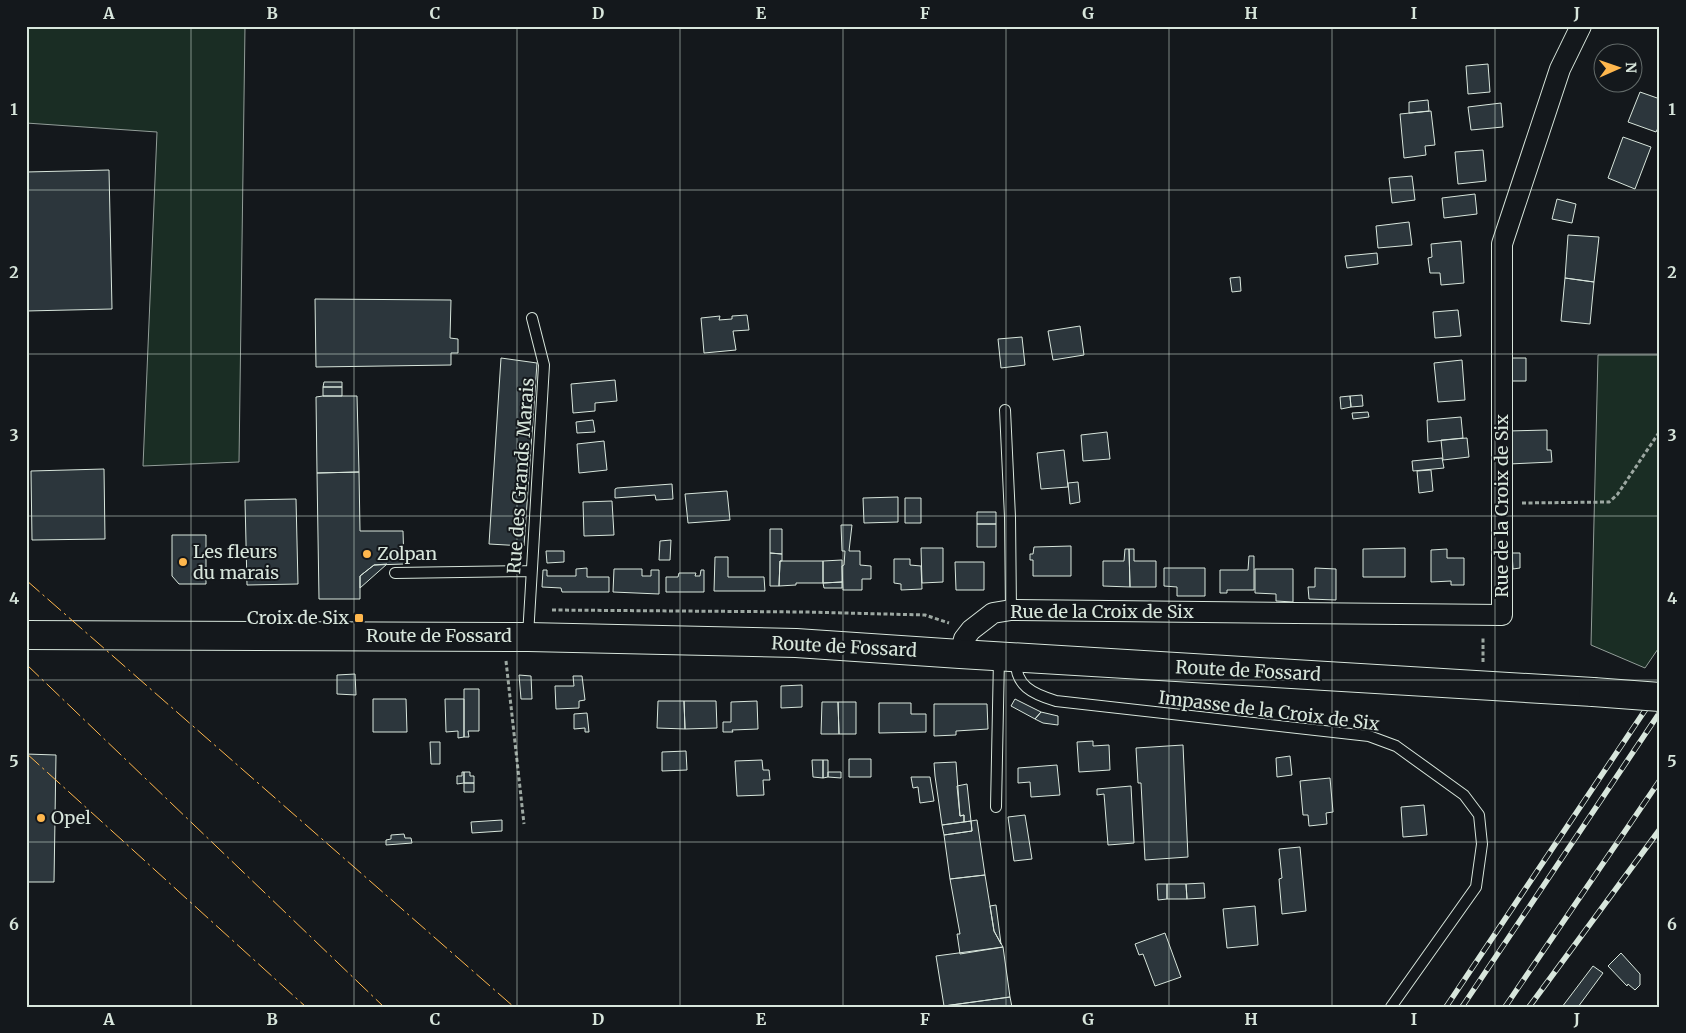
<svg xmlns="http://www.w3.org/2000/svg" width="1686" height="1033" font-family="Merriweather,serif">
<rect width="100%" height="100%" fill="#14181c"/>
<path fill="#1a2d24" stroke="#939e99" d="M26 26H245L239 462 143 466 157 132 26 123Z
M1598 355H1660V646L1645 668 1591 645Z"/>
<path fill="#2c363c" stroke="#d8e6dc" d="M1488 64 1490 92 1468 94 1466 66Z
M1640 92 1660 99V124L1656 132 1628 122Z
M1428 100 1429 111 1409 113V102Z
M1501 103 1503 127 1471 130 1468 107Z
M1431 111 1435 145 1425 146 1426 155 1404 158 1400 114Z
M1623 137 1651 147 1635 189 1608 178Z
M1483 150 1486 181 1458 184 1455 152Z
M109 170 112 309 26 311V172Z
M1412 176 1415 200 1392 203 1389 178Z
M1475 194 1477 214 1444 218 1442 198Z
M1557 199 1576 204 1572 223 1552 219Z
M1409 222 1412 245 1378 248 1376 226Z
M1568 235 1599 237 1594 282 1565 278Z
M1461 241 1464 283 1441 285 1440 273H1430L1428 258 1432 257 1431 244Z
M1377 253 1378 264 1347 268 1345 256Z
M1240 277 1241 291 1232 292 1230 278Z
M1565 278 1594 282 1590 324 1561 321Z
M315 299 451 300 450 338 458 339V353H451V365L316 367Z
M1458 310 1461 336 1435 338 1433 312Z
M747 315 749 330 733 331 736 350 704 353 701 318 720 316 719 320 732 319V316Z
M1080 326 1084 355 1053 360 1048 331Z
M1022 337 1025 365 1001 368 998 339Z
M501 358 537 363 524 546 489 544Z
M1506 358H1526V381H1507Z
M1462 360 1465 400 1438 402 1434 363Z
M615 380 617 401 595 403V411L573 413 571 384Z
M324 382H342V387H323Z
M323 387H342V396H323Z
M1362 395 1363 406 1351 407 1350 396Z
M323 396H357L359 472 317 473 316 397Z
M1350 396 1351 407 1341 409 1340 397Z
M1368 412 1369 417 1353 419 1352 413Z
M1461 417 1463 438 1428 442 1427 420Z
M593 420 595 432 577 433 576 422Z
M1547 430V450H1551L1552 462 1509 464 1508 431Z
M1107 432 1110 459 1083 461 1081 435Z
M1467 438 1469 457 1443 460 1441 440Z
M604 441 607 470 579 473 577 444Z
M1064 450 1068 487 1041 489 1037 453Z
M1442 458 1444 468 1413 471 1412 461Z
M104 469 105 539 32 540 31 471Z
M1431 470 1433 491 1419 493 1417 471Z
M359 472 360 531H403L404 564 374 565 360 576V599H319L317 473Z
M1078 482 1080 502 1070 504 1068 483Z
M672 484 673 499 656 500 655 495 615 498V489L617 488Z
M727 491 730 520 688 523 685 494Z
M898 497V522L864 523 863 498Z
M905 498H921V523H905Z
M296 499 298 584 247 585 245 500Z
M612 501 614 535 584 536 583 502Z
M977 512H996V524H977Z
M977 524H996V547H977Z
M841 525H852L849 551H860V565L871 566V579H862V590H843L842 566 844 565 845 551H842Z
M770 529H782V554L770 553Z
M172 535H206V584H179L172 576Z
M671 540 670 560H659L660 541Z
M1071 546V576H1033V560H1030V554H1033L1034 547Z
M921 548H943V582L922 583Z
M1405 548V577H1363V549Z
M1125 549H1129L1130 587 1103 586V561H1124Z
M1129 549H1134V561H1156V587H1130Z
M1447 549V558H1464V585H1451V581L1431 582V550Z
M546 551H564V562L547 563Z
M770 553 782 554V561H780L779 586H770Z
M1512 553H1520V568L1513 569Z
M1249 556H1254V590H1227V593H1220V570H1248Z
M715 557H728V577H764L765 591H714Z
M894 559H910V565L921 566 922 589 901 590V584L894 583Z
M842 560V582L823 583V561Z
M780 561H823V583H796V585L779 586Z
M955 562H984V590H956Z
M387 564 360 588V576L374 565Z
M587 568V577H609V592H562L561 588 542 587 543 570H547V576H576V569Z
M1164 568H1205V596H1177V587L1164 586Z
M1315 568 1336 569V600L1309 599 1308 587H1315Z
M614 569H642V576H651V570H659V594L613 592Z
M1255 569H1293V602L1276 601V594L1255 593Z
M701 570H704V592H666V577H678L679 573H696L695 576H700Z
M842 582V588H824L823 583Z
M355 674 356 695 337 694V675Z
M519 675 531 676 532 699H521Z
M573 676H582L585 700 579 701V708L556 709 555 686H574Z
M802 685V707L781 708V686Z
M464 689H479V731H468L469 737H464Z
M373 699H406L407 732H373Z
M445 699H464V737L458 738V731L446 732Z
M1015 699 1041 712 1035 719 1011 706Z
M658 701H684L685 729 657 728Z
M684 701H716L717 728 685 729Z
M757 701 758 729 732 730 733 732H723V722H731V702Z
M822 702H838L839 734H821Z
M838 702H856V734H839Z
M879 703H911V714H926V732L879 733Z
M934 704H987L988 729 956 731V735L934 736Z
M1041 712 1058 716V725L1043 723 1035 719Z
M587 713 589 732H585V728L574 729V714Z
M1093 741V746L1109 745 1110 770 1079 772 1077 742Z
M430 742H440V764H431Z
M1183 745 1188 857 1145 860 1141 783H1138L1136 748Z
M686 751 687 770 662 771V752Z
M26 754 56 755 54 882H26Z
M1290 756 1292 775 1277 777 1276 758Z
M849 759H871V777H849Z
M762 760 763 770H769L770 780H763L764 795 737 796 735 761Z
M812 760H823V778L813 777Z
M823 760H828V777L823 778Z
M956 762 960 816 964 815V822L942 825 935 776 934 763Z
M1057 765 1060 795 1031 797 1030 782 1018 783V768Z
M462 772H464V783L457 784V776H462Z
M464 772H470V776H474V783H464Z
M828 772H841V778L828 777Z
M911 777H930L934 801 920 803 918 787 913 788Z
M1330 778 1333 812 1326 813 1327 824 1309 826 1308 815H1303L1300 781Z
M464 783H474V792H464Z
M967 784 971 821 964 822V815L960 816 957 786Z
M1131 786 1134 843 1108 845 1104 794 1097 795V789Z
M1424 805 1427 835 1403 837 1401 807Z
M1025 815 1032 859 1014 861 1008 817Z
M502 820V831L472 833 471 822Z
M977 820 985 875 950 879 944 835 972 831 971 821Z
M971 821 972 831 944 835 942 825Z
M404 834 405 838H411L412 843 386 845V840L391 839V835Z
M1300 847 1306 911 1282 914 1279 879 1282 878 1279 849Z
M985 875 994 931 1003 947 960 954 957 934H960L950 879Z
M1204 883 1205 898 1187 899 1186 884Z
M1157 884H1167V899L1158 900Z
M1167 884H1186L1187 899H1167Z
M996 905 1001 944 994 931 990 906Z
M1255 906 1258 945 1227 948 1223 909Z
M1165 933 1181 977 1155 986 1143 954 1139 955 1135 944Z
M1003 947 1010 997 944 1006 936 956Z
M1621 953 1640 974V985L1635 990 1628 984 1627 986 1608 966Z
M1593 966 1603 973 1578 1007H1562Z
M1010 997 1012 1007 944 1006Z"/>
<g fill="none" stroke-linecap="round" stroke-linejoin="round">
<defs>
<path id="lane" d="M1005 410 1010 517 1011 610
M395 573 531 571
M528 636 544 365 532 318
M1016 658C1014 686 1033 694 1056 701L1369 736 1396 746 1464 795 1479 815 1482 844 1476 887 1391 1007
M996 807 999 658"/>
<path id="street" d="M960 654 964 639 971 630 993 613 1011 610 1502 615V244L1560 69 1581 26"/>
<path id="primary" d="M26 635 528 637 796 643 960 654 1593 692"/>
</defs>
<use href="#lane" stroke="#d8e6dc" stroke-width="12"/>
<use href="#street" stroke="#d8e6dc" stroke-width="22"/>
<use href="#primary" stroke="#d8e6dc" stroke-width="30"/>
<path stroke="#9da8a2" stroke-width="3" stroke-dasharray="4 2.5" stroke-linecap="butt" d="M1522 503 1609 502 1617 495 1660 431
M552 610 805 612 925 615 949 623
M506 661 524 824
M1483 662V636"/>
<use href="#lane" stroke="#14181c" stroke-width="10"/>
<use href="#street" stroke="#14181c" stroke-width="20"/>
<use href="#primary" stroke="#14181c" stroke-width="28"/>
<defs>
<path id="rail" d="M1446 1007 1660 688
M1462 1007 1660 712
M1505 1007 1660 780
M1529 1007 1660 829"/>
</defs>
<use href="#rail" stroke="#d8e6dc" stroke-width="5.5"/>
<use href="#rail" stroke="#14181c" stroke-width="4" stroke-dasharray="11" stroke-linecap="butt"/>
<defs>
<path id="primary-bridge" d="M1593 692 1660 697"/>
</defs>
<use href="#primary-bridge" stroke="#d8e6dc" stroke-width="30" stroke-linecap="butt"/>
<use href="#primary-bridge" stroke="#14181c" stroke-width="28"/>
<path stroke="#ffb74d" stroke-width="1" stroke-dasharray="18 4 2.5 4" stroke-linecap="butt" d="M26 580 514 1007
M26 664 384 1007
M26 753 306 1007"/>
</g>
<path fill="none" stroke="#d8e6dc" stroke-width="1" stroke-opacity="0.55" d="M191 26V1007M354 26V1007M517 26V1007M680 26V1007M843 26V1007M1006 26V1007M1169 26V1007M1332 26V1007M1495 26V1007M26 190H1660M26 354H1660M26 516H1660M26 680H1660M26 842H1660"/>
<g fill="#ffb74d" stroke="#14181c" stroke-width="2">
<circle cx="367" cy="554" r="5"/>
<circle cx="183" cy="562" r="5"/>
<rect x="354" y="613" width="10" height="10" rx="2.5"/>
<circle cx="41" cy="818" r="5"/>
</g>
<g text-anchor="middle" stroke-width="4" stroke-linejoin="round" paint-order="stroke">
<g font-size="18" fill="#d8e6dc" stroke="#14181c">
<text transform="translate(521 476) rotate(-86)" y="6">Rue des Grands Marais</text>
<text transform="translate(1502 506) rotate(-90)" y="6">Rue de la Croix de Six</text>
<text x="1102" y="618">Rue de la Croix de Six</text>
<text x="439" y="642">Route de Fossard</text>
<text transform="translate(844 647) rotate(3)" y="6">Route de Fossard</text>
<text transform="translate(1248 671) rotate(3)" y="6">Route de Fossard</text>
<text transform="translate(1269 711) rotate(7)" y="6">Impasse de la Croix de Six</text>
</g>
<g font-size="18" fill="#d8e6dc" stroke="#14181c" text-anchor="start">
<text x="193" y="558">Les fleurs<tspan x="193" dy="21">du marais</tspan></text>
<text x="377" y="560">Zolpan</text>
<text x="349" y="624" text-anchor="end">Croix de Six</text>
<text x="51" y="824">Opel</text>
</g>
</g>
<rect width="1686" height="1033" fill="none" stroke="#14181c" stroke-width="55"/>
<g transform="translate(1618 68) rotate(88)"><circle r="24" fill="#14181c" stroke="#626a69"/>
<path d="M0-4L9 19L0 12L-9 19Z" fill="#ffb74d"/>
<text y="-8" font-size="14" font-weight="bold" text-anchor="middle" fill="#d8e6dc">N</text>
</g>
<rect x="28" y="28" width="1630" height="978" fill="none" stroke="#d8e6dc" stroke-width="2"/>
<g font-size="16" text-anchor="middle" font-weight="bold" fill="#d8e6dc">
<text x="109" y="19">A</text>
<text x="272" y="19">B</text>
<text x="435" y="19">C</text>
<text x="598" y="19">D</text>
<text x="761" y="19">E</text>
<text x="925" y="19">F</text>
<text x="1088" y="19">G</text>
<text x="1251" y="19">H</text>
<text x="1414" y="19">I</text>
<text x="1577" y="19">J</text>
<text x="14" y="115">1</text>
<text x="1672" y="115">1</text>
<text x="14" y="278">2</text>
<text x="1672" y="278">2</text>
<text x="14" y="441">3</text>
<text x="1672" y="441">3</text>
<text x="14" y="604">4</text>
<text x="1672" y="604">4</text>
<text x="14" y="767">5</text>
<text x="1672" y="767">5</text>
<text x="14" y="930">6</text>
<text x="1672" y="930">6</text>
<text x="109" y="1025">A</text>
<text x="272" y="1025">B</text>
<text x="435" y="1025">C</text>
<text x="598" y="1025">D</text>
<text x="761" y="1025">E</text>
<text x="925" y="1025">F</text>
<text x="1088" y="1025">G</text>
<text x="1251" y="1025">H</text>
<text x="1414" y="1025">I</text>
<text x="1577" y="1025">J</text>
</g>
</svg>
